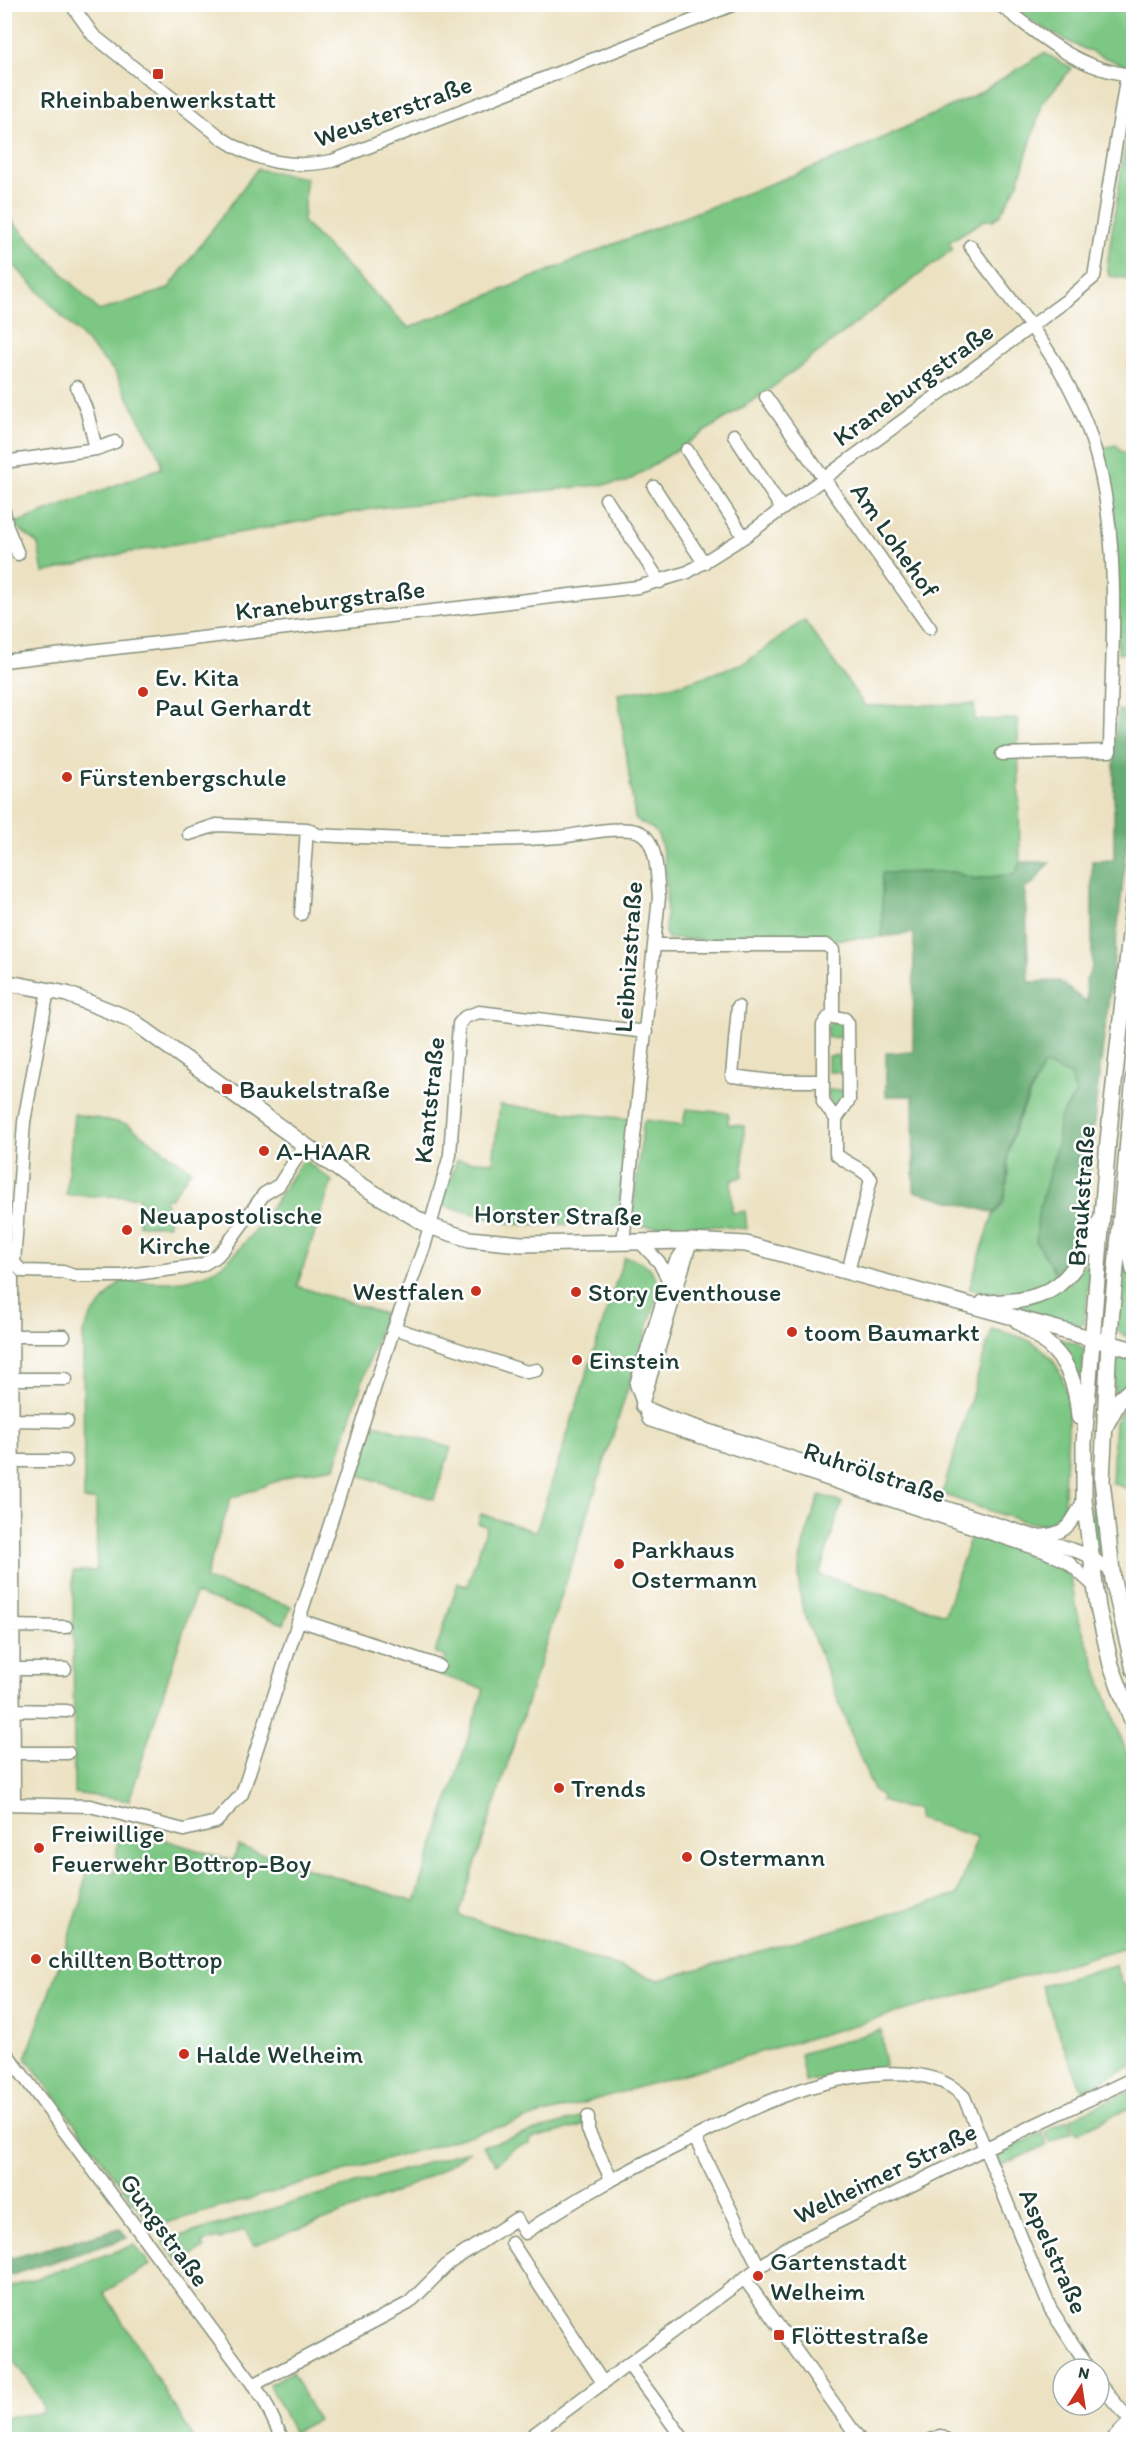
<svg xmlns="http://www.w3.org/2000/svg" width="1138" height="2444" font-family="Itim,sans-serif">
<rect width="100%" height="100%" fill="#fff"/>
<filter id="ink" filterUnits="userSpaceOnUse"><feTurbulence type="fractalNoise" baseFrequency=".0167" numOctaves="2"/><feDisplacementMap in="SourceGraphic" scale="12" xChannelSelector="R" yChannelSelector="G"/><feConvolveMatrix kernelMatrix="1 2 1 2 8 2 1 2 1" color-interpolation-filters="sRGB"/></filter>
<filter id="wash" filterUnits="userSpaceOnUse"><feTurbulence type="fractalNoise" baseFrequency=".008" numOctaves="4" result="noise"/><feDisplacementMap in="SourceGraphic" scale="24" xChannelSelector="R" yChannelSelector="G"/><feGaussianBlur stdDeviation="1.35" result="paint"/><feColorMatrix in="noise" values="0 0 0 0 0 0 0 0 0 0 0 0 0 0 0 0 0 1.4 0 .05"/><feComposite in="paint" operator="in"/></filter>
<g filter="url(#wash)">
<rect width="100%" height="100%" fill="#ece2c2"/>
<path fill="#7dc784" stroke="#4e825c" stroke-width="1.5" d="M1008 5H1133L1132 68C1085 51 1048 34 1008 5Z
M1044 53 1072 68 1043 102 1018 183 1000 215 993 220H984L949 242 953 249 765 393 627 482 378 508 125 553 43 573 38 544 13 524 161 468V460L114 371 5 256 4 213 99 311 168 289 257 169 306 178 303 222 409 328 619 242 848 154 977 94Z
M1133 93V279L1109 276 1107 265Z
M1116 445 1122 452H1133V654L1118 653C1116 584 1121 515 1101 448Z
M804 620 865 706 974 704 975 720 1018 719 1020 864 1016 874 975 879 953 872 883 873 882 937 788 942 669 939 665 933C667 908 669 856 657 834 651 824 641 826 635 818L618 694 682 684 746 662Z
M832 1021 843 1024V1037L828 1038 827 1027Z
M843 1055V1072H828V1056Z
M1044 1064 1069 1073 1076 1093 1059 1120 1058 1141 1036 1242 1056 1274C1033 1295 997 1295 969 1289L993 1215 1003 1205 1008 1176V1154L1016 1125Z
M828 1090H843L845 1097 839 1107 830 1105Z
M500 1105 629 1119 617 1225 514 1224 441 1205 457 1160 493 1162Z
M686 1109 728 1113V1124L744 1126 743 1176 731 1181 732 1213 745 1211 747 1229 716 1226H635L632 1221 643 1124 646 1120 683 1125Z
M74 1114 127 1124 191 1170 171 1198H165L169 1225H139V1197L66 1195Z
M306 1161 332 1181 297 1286 384 1314 335 1467 299 1473 231 1498 205 1579 291 1606 284 1624 195 1594 129 1801 74 1793 73 1571H97L96 1500H84L83 1333 91 1316 121 1281C145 1281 173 1285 196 1278 241 1266 274 1200 301 1163Z
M624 1257C645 1260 653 1268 660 1288L459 1915 659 1980 957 1895 977 1837 918 1819V1808H904L881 1801 882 1796 873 1790 804 1613C791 1567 805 1538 820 1495L842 1502 819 1575 945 1614 971 1535 1038 1558 1066 1573 1071 1579 1079 1620 1133 1771V1945L152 2227 26 2058 82 1900 86 1869 114 1873 120 1826 233 1861 238 1846 415 1902 484 1689 440 1675 446 1657 435 1653 458 1583 467 1586 487 1527 478 1523 481 1514 536 1532Z
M1090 1257 1092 1259 1084 1324 1078 1325 1022 1309V1305L1070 1283Z
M1123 1264 1126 1266 1133 1293V1339L1117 1331Z
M992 1329C1002 1332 1013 1334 1023 1338 1075 1359 1070 1414 1066 1459 1064 1476 1064 1493 1064 1510 1062 1516 1059 1522 1052 1524 1034 1529 963 1501 942 1494Z
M1054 1337 1077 1344 1084 1350 1081 1383H1079L1051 1339Z
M1119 1356 1133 1359V1378L1114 1398 1115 1359Z
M1129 1400 1134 1401 1133 1491 1112 1483 1115 1422Z
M1093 1422V1476L1101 1544 1099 1553 1095 1552 1091 1522Z
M375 1424 451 1448 434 1499 359 1475Z
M1115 1965 1133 2005V2065L1083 2090 1070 2062 1041 1986Z
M881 2030 885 2066 805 2082 800 2054Z
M1126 2092 1133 2095V2106L1077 2133 1070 2119Z
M586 2116 583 2126 529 2139 530 2143 516 2147 496 2164 482 2146Z
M1067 2120 1073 2131 1050 2143 1045 2132Z
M1042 2133 1047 2145 1000 2166 997 2154Z
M470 2150C418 2192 318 2221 254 2245L244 2230 220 2240 218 2238 201 2243 204 2248 179 2263 163 2241Z
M135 2245 150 2265 104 2292 194 2439 36 2440 22 2435 5 2436V2417L43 2413V2405L29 2380 5 2350V2289Z
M292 2372 317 2420 293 2432 269 2384Z"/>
<path fill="#66ac72" stroke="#427453" stroke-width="1.5" d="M1118 710 1133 712C1133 840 1112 967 1097 1094 1092 1138 1089 1183 1084 1227L1077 1247 1056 1274 1036 1242 1038 1214 1058 1141 1059 1120 1076 1093 1069 1074 1044 1065C1031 1093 1010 1125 1008 1156 1006 1176 1010 1198 994 1213L914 1191 913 1096H886V1053L913 1052 914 933 882 937V873L953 872 975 879 1015 874 1020 862H1050L1032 885 1025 888 1029 982 1059 981 1087 1003 1086 981 1092 967V861L1114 860V745Z
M120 2228 127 2238 5 2277V2260Z"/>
</g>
<g filter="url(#ink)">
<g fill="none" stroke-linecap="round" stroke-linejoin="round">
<defs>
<path id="minor" d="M71 4 93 35 223 139C258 162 291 169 332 161L735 4
M999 4C1040 36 1080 71 1134 75
M970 246C1010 300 1060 356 1085 421 1125 522 1111 644 1110 751L1002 754
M77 387 87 412 96 449
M766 397 930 628
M734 435 782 509
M687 450 744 537
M4 462 96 449 115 442
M654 487 704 563
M606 499 660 582
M4 511 7 527 18 554
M4 661 638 587 688 572 744 537 1067 300 1094 277 1127 74
M189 834 217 825 307 829 318 835C398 839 479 843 559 837 578 835 626 824 641 833 658 843 657 879 659 897L623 1243
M301 914 307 829
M655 945H826L833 950V1017
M48 990 24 1122 14 1263 22 1271 63 1272 74 1276H121L202 1265 217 1256 226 1246 264 1194 279 1185 305 1145
M738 1007 732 1076 772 1081H823
M833 1017 845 1019 848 1023 849 1100 836 1119 823 1102V1025L828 1018Z
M836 1119V1154C847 1165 862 1167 871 1179L848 1272
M690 1241 675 1263 636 1384 649 1420 1044 1551 1068 1562 1093 1585
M640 1242 659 1262 669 1281
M4 1272 12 1279 14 1804
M394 1328 527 1372 537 1370
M11 1336H64
M11 1379H66
M642 1405 689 1247
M642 1406 670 1418 1034 1536 1090 1556 1112 1572
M12 1420 67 1421
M13 1461H66
M1038 1536C1069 1534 1070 1524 1084 1500
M299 1620 439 1666
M6 1626 66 1627
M13 1669H65
M4 1710 67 1711
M14 1753H68
M4 1804 90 1806 184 1830 216 1822 242 1794 394 1328 424 1247 450 1155 459 1024 465 1017 479 1012 646 1032
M4 2050 263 2398 283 2440
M588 2117V2130L611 2179
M695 2138 759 2267
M512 2243 603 2383
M744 2278 860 2440
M629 2365 684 2440
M1099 2384 1134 2425
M253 2385 409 2303 449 2263 516 2219 525 2233C577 2197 631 2169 687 2141 716 2127 744 2111 773 2100 823 2080 922 2053 964 2097L1050 2308 1089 2369
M526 2440 784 2249 984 2149 1134 2078
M931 2440 940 2436 947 2440
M1112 2440 1134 2417"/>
<path id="major" d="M1134 897 1108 1141 1084 1443V1500L1098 1608 1111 1665 1134 1726
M4 982 67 994 130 1019 359 1184 429 1226 469 1239 521 1244 690 1241 746 1244 1134 1350
M1134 1077 1109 1342 1102 1480 1113 1580 1134 1670
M1127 1234 1134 1270
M983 1303C1057 1302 1070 1283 1100 1221
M1018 1321C1058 1350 1075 1364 1079 1417
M1105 1427 1120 1399 1134 1387"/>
</defs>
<use href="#minor" stroke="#86907b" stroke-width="15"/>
<use href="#major" stroke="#86907b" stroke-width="18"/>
<use href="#minor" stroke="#fff" stroke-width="12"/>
<use href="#major" stroke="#fff" stroke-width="15"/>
</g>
</g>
<g fill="#c8321e" stroke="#fff" stroke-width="2">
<rect x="152" y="68" width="12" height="12" rx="3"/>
<circle cx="143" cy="692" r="6"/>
<circle cx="67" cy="777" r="6"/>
<rect x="221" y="1083" width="12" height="12" rx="3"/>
<circle cx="264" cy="1151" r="6"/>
<circle cx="127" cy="1230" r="6"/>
<circle cx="476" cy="1291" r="6"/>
<circle cx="576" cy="1292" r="6"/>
<circle cx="792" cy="1332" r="6"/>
<circle cx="577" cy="1360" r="6"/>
<circle cx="619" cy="1564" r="6"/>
<circle cx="559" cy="1788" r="6"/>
<circle cx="39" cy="1848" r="6"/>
<circle cx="687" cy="1857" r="6"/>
<circle cx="36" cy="1959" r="6"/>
<circle cx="184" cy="2054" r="6"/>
<circle cx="758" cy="2276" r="6"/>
<rect x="773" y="2329" width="12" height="12" rx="3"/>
</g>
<g text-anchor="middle" stroke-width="5" stroke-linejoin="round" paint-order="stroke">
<g font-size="26" fill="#1f3d34" stroke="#fff" text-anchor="start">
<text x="158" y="108" text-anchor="middle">Rheinbabenwerkstatt</text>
<text x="155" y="686">Ev. Kita<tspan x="155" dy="30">Paul Gerhardt</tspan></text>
<text x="79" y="786">Fürstenbergschule</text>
<text x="239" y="1098">Baukelstraße</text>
<text x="276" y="1160">A-HAAR</text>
<text x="139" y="1224">Neuapostolische<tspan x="139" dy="30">Kirche</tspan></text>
<text x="464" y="1300" text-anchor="end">Westfalen</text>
<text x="588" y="1301">Story Eventhouse</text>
<text x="804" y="1341">toom Baumarkt</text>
<text x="589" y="1369">Einstein</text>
<text x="631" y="1558">Parkhaus<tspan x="631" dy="30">Ostermann</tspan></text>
<text x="571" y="1797">Trends</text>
<text x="51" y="1842">Freiwillige<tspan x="51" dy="30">Feuerwehr Bottrop-Boy</tspan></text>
<text x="699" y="1866">Ostermann</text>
<text x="48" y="1968">chillten Bottrop</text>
<text x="196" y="2063">Halde Welheim</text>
<text x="770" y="2270">Gartenstadt<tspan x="770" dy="30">Welheim</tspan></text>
<text x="791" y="2344">Flöttestraße</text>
</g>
<g font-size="26" fill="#1f3d34" stroke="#fff">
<text transform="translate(393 111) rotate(-20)" y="9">Weusterstraße</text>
<text transform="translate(913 384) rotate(-36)" y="9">Kraneburgstraße</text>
<text transform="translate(895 540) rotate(55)" y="9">Am Lohehof</text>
<text transform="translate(330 600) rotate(-7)" y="9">Kraneburgstraße</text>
<text transform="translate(628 957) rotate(-86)" y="9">Leibnizstraße</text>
<text transform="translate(429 1100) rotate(-84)" y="9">Kantstraße</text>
<text transform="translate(1081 1196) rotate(-86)" y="9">Braukstraße</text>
<text transform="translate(558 1215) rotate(1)" y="9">Horster Straße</text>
<text transform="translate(875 1472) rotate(18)" y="9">Ruhrölstraße</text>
<text transform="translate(885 2173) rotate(-26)" y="9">Welheimer Straße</text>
<text transform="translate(165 2230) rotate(54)" y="9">Gungstraße</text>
<text transform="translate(1054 2251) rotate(66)" y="9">Aspelstraße</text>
</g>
</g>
<rect width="1138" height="2444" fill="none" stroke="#fff" stroke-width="24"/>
<g transform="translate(1081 2387) rotate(12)"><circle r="28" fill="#ffffff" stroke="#a5b1ae" stroke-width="1.5"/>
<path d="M0-4.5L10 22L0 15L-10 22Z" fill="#c8321e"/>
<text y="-9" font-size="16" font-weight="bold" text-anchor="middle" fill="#1f3d34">N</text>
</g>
</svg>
